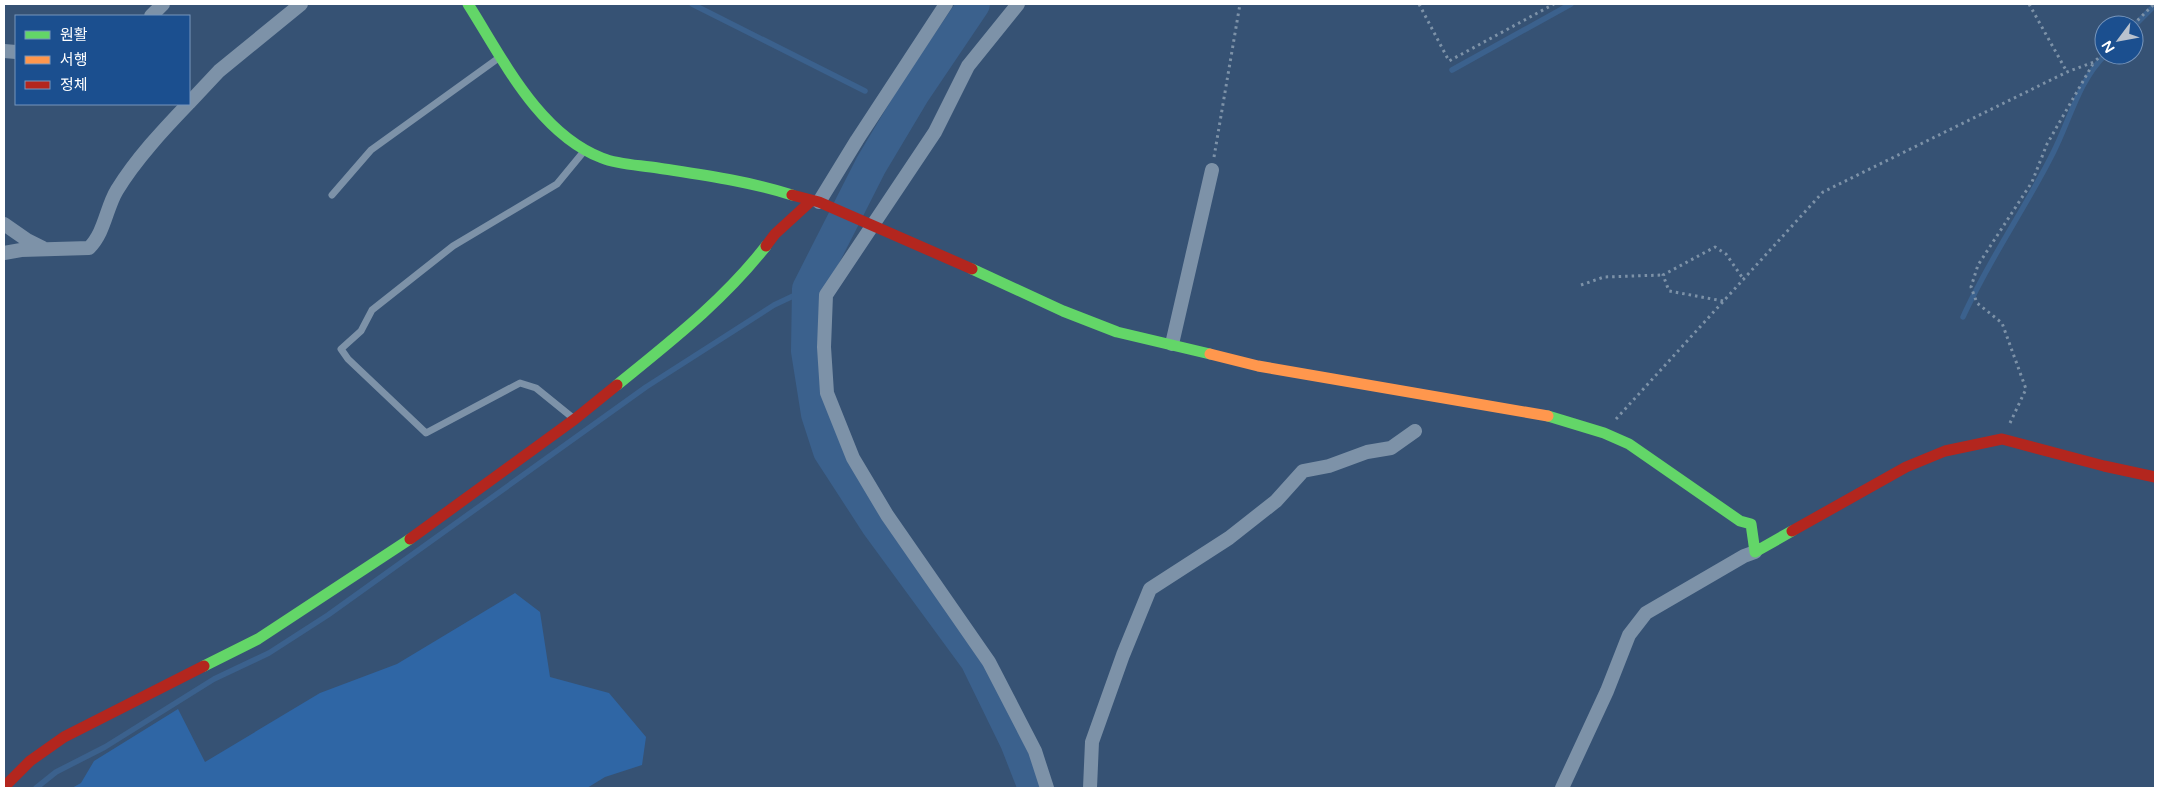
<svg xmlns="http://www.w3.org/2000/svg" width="2159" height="792" font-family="'Varela Round','Noto Sans KR',sans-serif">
<rect width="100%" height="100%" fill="#365274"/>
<path fill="#2f66a5" d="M515 593 540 612 550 677 609 693 646 737 642 765 605 777 587 788H72L81 783 94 761 178 709 205 762 320 693 397 664Z"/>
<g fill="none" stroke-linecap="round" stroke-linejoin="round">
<path stroke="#3b618d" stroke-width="5.5" d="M692 4 865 91
M2134 26 2155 5
M1452 70 1571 4
M1963 317C1989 259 2025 209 2053 153 2070 120 2078 82 2105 55
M36 788 56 772 105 747 214 679 269 653 328 615 646 387 774 305 808 289"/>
<path stroke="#3b618d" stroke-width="32" d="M974 4 914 93 871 165 808 289 807 351 817 414 829 451 877 525 976 660 1016 742 1034 788"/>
<path stroke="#7d92a8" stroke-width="3" stroke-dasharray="2.5 4" stroke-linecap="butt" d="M1419 4 1449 61 1554 4
M2029 4 2067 72
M2133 25 2154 4
M1214 157 1240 4
M1581 285 1604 277 1663 275
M1723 301 1669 291 1663 275 1715 247 1726 254 1744 280
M1616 419 1823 192 2067 72 2094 62 2104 53
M2010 423 2026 389 2002 323 1977 303 1971 287 1978 265 2032 182 2047 144 2094 62"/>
<path stroke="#7d92a8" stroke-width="7" d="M332 195 371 150 500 57
M573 418 536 388 520 383 426 433 348 359 341 349 361 331 372 310 453 246 557 184 585 150"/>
<path stroke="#7d92a8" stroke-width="14" d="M1018 4 968 66 935 132 826 295 824 347 827 393 853 458 887 515 989 662 1035 751 1047 788
M151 16 163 4
M4 51 16 52
M189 103 219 71 301 4
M819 202 857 140 946 4
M4 224 27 240 43 248
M4 253 21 250 89 248C105 232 106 208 117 190 136 159 163 130 188 104
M1172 344 1212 170
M1090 788 1092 742 1123 655 1150 589 1229 538 1276 501 1303 471 1329 466 1367 452 1391 448 1415 431
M1562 788 1607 691 1629 635 1646 613 1744 556 1755 552"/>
<path stroke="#63d668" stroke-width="11" d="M468 4C503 59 538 133 602 158 619 165 641 165 658 168 703 175 748 181 792 195
M972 269 1063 311 1117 332 1210 354
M617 385C671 341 723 301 766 246
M1548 416 1604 433 1629 444 1740 521 1751 524 1755 552 1792 531
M204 666 258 639 410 539"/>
<path stroke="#ff974d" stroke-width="11" d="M1210 354 1258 366 1548 416"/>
<path stroke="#b3261e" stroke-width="11" d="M792 195 819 202 972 269
M766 246 775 234 811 201
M1792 531 1906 467 1945 451 2002 439 2104 466 2155 477
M410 539 575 419 617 385
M4 787 30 761 64 737 204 666"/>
</g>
<rect width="2159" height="792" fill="none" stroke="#ffffff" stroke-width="10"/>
<rect x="15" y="15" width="175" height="90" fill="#1b4f8f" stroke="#7695bc"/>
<rect x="25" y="31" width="25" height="8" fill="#63d668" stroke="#7695bc"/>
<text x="60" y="40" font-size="15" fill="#ffffff">원활</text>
<rect x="25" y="56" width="25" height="8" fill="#ff974d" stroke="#7695bc"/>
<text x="60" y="65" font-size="15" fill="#ffffff">서행</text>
<rect x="25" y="81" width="25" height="8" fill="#b3261e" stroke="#7695bc"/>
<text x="60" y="90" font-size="15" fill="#ffffff">정체</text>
<g transform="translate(2119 40) rotate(238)"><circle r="24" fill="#1b4f8f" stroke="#7695bc"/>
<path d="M0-4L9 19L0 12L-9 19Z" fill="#b9c2ce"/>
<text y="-8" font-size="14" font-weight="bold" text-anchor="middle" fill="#ffffff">N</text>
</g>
</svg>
